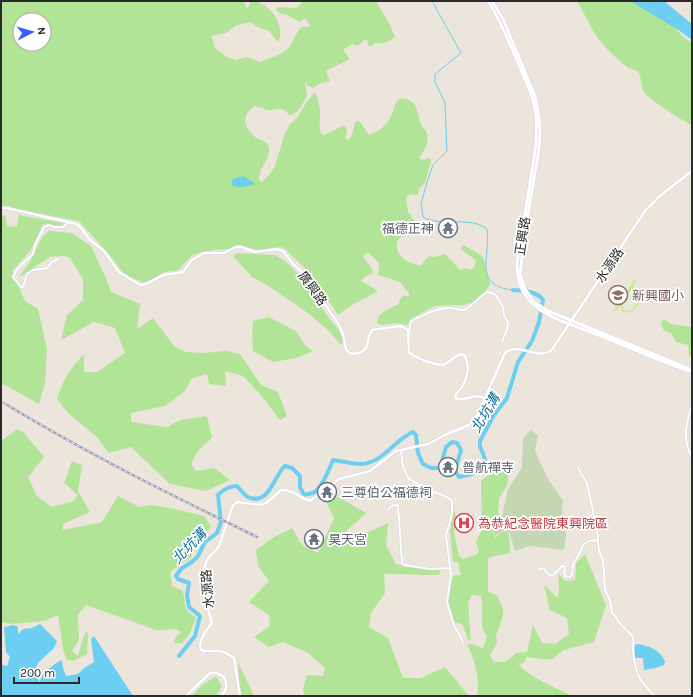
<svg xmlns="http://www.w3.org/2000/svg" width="693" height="697" font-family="Karla,'Noto Sans TC',sans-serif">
<rect width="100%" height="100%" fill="#ece5db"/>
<path fill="#b2e497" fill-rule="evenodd" d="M1 1H245V6L248 8 251 1C268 1 287 25 278 42L269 31 257 27 250 22 235 26 226 33 211 36 215 48 227 57 235 60 247 57 260 62C270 58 282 55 289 47 294 41 296 33 301 27H308L310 25 305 18 300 22 287 15 279 13 276 10 277 7 297 8 303 1H376L390 25 395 37C386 44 385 43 375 43L369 47 367 40 365 39 358 46 352 44 344 49V51L349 58 348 60 326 71 330 81 321 83 313 88 308 86 306 82 305 83 307 96C303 103 298 115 289 115 281 105 278 111 268 110 264 109 259 107 255 106 241 115 243 126 254 136 258 140 268 141 269 147 271 159 258 168 259 180L262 182 270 174 275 166 285 133 290 124 297 118 306 103 315 92C318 100 321 108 320 117 320 123 319 127 321 133L324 135 327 134 344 125C348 129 347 133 345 138L347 140 351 137 356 121 360 122 369 135C380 131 387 125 392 114 394 109 394 102 400 99 402 98 404 99 406 99 420 104 416 113 421 124 423 128 427 131 427 135 429 144 424 151 419 158L422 160 430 158 431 161 425 183 419 189 418 195 411 194 406 197 408 212 417 224 418 230 412 235 400 237C399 239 397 241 397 243 394 255 410 266 421 265L429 256 434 257 445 254 460 270 465 268C472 271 475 269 476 261 472 256 465 254 461 249L463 245 481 255 484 260 490 284 486 290 474 302 464 305H451L435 306 412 318 407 325 398 323 382 325 377 323C377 312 390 309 399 304L400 299 403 296H409L410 295 400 282 378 275 379 263 370 254 367 253 363 256C367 264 371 263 373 273L366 276 361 281 377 290V292C363 299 350 305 338 315L331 304 322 297 316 288 309 272 284 248 280 247 269 250H259L240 245 228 249 214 250 203 252 192 255 179 270 164 272 149 284 144 283 125 275 108 253 79 221 15 209 9 206H1ZM20 20H44V44H20Z
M577 1H636L670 24 686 39 692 42V125C681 120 651 101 644 92 641 87 641 74 638 72 635 69 630 69 627 67 617 59 608 51 600 41 591 29 585 14 577 1Z
M5 215 7 226 17 227 19 215 63 223 60 226 43 224 31 250 12 271 25 301 38 309 47 349 45 383 39 404 1 383V217Z
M49 231 72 233 91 246 106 278 111 292 140 304 137 329 153 318 174 346 185 352 203 353 227 351 240 354 261 385 278 392 287 416 280 420 260 394 243 376 225 371 226 386 209 384 207 374 191 379 185 391 165 406 131 413V422L167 427 180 420 207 416 212 438 197 452 191 464 196 471 214 468 230 480 206 491 170 484 131 447 109 453 97 437 68 413 57 399C64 378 69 370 84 354V372H97L125 353 115 328 94 322 61 340 67 315 83 300V279L69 257 62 256 50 257 18 278 30 262 42 237Z
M238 253 274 255 284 260 305 280 312 293 328 317 342 334 343 342 341 345 329 331 308 313 270 287 252 277 233 256Z
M269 317 296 331 305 345 313 351 296 358 273 362 253 351 252 335 253 321Z
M664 319 671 324 692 327V358L689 355 688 345 676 342 671 333 664 331 661 323Z
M17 429 24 433 44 457 28 477 37 496 52 507 74 501 78 495 64 483 72 461 82 465 78 491 90 512 63 524V530L102 522 118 496 139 507 151 505 171 508 204 516 211 526 190 558 170 572 172 586 183 591 186 610 196 618 189 635 182 643H174L175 638 181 632 176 629 156 630 86 605 78 615 79 640 72 651 78 656 84 635 86 630 88 635 87 654 73 661 66 659 63 649 58 615 44 621 12 624 2 622 1 625V441Z
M502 465 510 466 507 486 499 498 498 511 502 525 492 529 495 538 505 529 509 534 510 553 491 557 488 559V592L497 595 503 609V616L496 635 497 643 490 655 494 662H505L517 653 527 652 533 625 542 643 555 644 569 634 567 618 550 610 544 585 558 598 559 584 558 573 565 581 575 580 576 563 585 554 606 605 594 642 564 650 551 660 527 657 523 664 518 663C524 675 559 689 572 696H477C480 677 475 661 467 644H472L483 648 487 637 482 627V604L481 596 472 595 468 603 471 640H468L463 625 454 622 448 601 453 576 461 575 458 562H453L450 531 454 509 456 517 454 533 459 556 463 559 477 554 479 551 476 542 482 529 481 481Z
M338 497 366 513 345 532 341 545 388 523 386 545 396 564 440 570 439 575 384 574 385 593 371 613 369 627 388 638 403 678H421L445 667 469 696H305L303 689 307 675 323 676 325 668 308 653 283 642 269 647 254 637 270 626 269 615 249 602 269 581 258 566 256 550 274 537 292 528 302 545 318 553 334 518 326 502Z
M238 662 254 696H240Z
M216 676 222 686 216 696H192L201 686Z"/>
<path fill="#c4d6b2" d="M530 430 538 435 535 451 547 477 563 501 562 511 566 537 564 550 529 546 515 551 510 534 505 529 495 536 493 530 503 524 502 516 508 489 522 468 523 439Z"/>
<path fill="#c6ec92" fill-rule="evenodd" d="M635 279H637L633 287C652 290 638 312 626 313L622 311 620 306 616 311 614 310ZM634 289 640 291V297L632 310 625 311 623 309C621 302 627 292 634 289Z"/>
<path fill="#6ccef0" d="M630 1H664L692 24V40L680 31Z
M243 176 254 183V185L240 187 233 186 231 184 233 179Z
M40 624 57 641 54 648 39 662 33 672 40 682C40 680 41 678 42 676 44 672 58 661 62 660L63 668 66 676 78 674 84 668 94 662 91 639 94 636 133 696H1V664L7 666 10 657 6 652 4 627 14 625 18 627V634L23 629 32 628Z
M638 644C649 646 660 650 665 661L664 665 656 668 644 670 643 658H635L634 645Z"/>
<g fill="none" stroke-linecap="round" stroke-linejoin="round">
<path stroke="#6ccef0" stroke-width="1" d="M432 1 461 53 435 74V82L445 103 447 151 433 165 427 182 421 204 423 217C442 228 469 215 487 229 491 257 472 286 513 290"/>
<path stroke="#6ccef0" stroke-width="4" d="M179 656 195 636 200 616 189 607 187 595 189 583 178 579 176 576 181 569 193 561 198 556 205 542 217 533 221 522 218 495C224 489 229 486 237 486 240 489 244 495 248 497 269 507 274 475 285 466L292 468 300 476V487L304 495C308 494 313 494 316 491 324 483 329 470 333 460 342 461 352 464 361 464 383 463 394 440 413 432L416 435 418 453 423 464 431 468H440L446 447 452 442 457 443 461 450 455 471 459 477 472 474 482 468 485 459 480 446V441L494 415 507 398 518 362 532 341 539 322 543 300C537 291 523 291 513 290"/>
<defs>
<path id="minor" d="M58 259 52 262 47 268 33 270 27 274 23 287H21L13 277 17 269 33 254 35 245 44 227 49 225 54 227H63L69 222
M409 332 411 321C423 316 435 308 449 308 454 308 460 311 465 310 468 309 482 295 487 292L495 294 503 307 504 316 508 322 507 329 502 342
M692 405C686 423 682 439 692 457
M401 450 403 467 409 479 429 490 447 497 451 500 452 503V514L446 535 451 575 447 602 454 626 460 635 463 643
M578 468 587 483 597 530 599 551 603 560 605 590 610 600 612 613C616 616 616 618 619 622 623 628 631 632 633 638 634 642 633 647 633 651 635 672 639 682 655 696
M389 509C391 505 394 505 398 505L402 563 404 565 430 569 451 568
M539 570 541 568 544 569C551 581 556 573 562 566H564L565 568 564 573 565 576 570 577 572 575 573 565 584 544 589 541 598 540"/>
<path id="tertiary" d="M1 208H7L77 224 82 229 90 240 104 251 119 272 140 285C150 284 155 278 164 275 170 273 177 274 183 272L192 260 204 253H224L236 247H241L255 252 277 249 283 251 294 265 308 277 315 293 327 307 330 312 338 323 343 335 346 349 349 353C353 354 355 354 359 353 371 349 366 338 372 330L401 326 408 330 409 352C413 357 438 367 445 364 451 361 455 356 462 354L465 356C471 369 466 385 456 394L455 398C466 403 473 392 485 398
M186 696 210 673H217L224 677C227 685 228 689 221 696
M240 696 234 658 226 653 219 651H204L201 650C197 642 207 629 212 623 207 609 200 573 207 560 210 554 216 552 219 546L233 505 238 502C263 505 261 510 281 490 290 489 299 496 307 500L310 501 339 479 370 471 396 451 428 444 445 435 469 425 477 416 505 353C518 341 535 360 551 351L645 211 661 195 692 171"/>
<path id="secondary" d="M488 1C499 18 507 37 515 56 523 75 533 94 536 115 537 125 536 135 536 145L517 264C517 280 521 294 534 305 549 319 581 328 601 336 631 348 661 362 692 372
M492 1 503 19 526 74 535 96 539 116 540 131 539 149 525 233 520 274 525 289 534 302 548 311 692 370"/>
</defs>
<use href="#minor" stroke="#d1d4e3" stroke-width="3"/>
<use href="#tertiary" stroke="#d1d4e3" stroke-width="3.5"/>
<use href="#secondary" stroke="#d1d4e3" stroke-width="4"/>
<use href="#minor" stroke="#fff" stroke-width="2"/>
<use href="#tertiary" stroke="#fff" stroke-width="2.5"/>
<use href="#secondary" stroke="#fff" stroke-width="3"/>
<defs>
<path id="rail" d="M4 403C86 453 171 495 257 537"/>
</defs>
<use href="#rail" stroke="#9ea1b5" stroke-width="2.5"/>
<use href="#rail" stroke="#fff" stroke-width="1" stroke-dasharray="3" stroke-linecap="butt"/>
</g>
<defs>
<symbol id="temple-ring" viewBox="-11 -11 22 22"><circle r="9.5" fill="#fff" stroke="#6b7280" stroke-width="1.5"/><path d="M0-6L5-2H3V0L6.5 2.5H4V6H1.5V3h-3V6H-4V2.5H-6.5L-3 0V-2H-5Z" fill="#6b7280"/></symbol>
<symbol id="school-ring" viewBox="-11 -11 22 22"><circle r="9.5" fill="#fff" stroke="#8d6e63" stroke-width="1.5"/><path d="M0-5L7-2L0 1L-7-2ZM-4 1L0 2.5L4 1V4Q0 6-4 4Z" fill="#8d6e63"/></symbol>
<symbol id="hospital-ring" viewBox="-11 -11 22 22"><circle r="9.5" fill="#fff" stroke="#e0444e" stroke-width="1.5"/><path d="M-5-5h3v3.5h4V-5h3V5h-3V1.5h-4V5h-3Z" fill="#e0444e"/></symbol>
</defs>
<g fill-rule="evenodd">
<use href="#temple-ring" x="437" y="217" width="22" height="22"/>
<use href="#school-ring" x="607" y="284" width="22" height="22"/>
<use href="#temple-ring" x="437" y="456" width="22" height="22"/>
<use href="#temple-ring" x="316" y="481" width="22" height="22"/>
<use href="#hospital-ring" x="453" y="512" width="22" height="22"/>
<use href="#temple-ring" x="303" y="528" width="22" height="22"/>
</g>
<g text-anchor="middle" stroke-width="3.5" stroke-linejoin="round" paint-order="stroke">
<g font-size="13" fill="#5b616d" stroke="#fff" text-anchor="start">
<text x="434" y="233" text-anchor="end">福德正神</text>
<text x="462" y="472">普航禪寺</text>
<text x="341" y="497">三尊伯公福德祠</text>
<text x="328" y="544">昊天宮</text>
</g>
<g font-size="13" fill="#2a2a2a" stroke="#fff">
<text transform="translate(522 236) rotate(-81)" y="5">正興路</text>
<text transform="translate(609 265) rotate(-56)" y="5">水源路</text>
<text transform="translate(313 288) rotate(54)" y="5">廣興路</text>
<text transform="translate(207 589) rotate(-95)" y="5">水源路</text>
</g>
<g font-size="13" fill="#785e54" stroke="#fff" text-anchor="start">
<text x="632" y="300">新興國小</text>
</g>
<g font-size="13" fill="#be3a42" stroke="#fff" text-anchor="start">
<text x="478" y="528">為恭紀念醫院東興院區</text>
</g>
<g font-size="14" font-style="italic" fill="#0b6c9d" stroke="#fff">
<text transform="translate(485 413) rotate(-59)" y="5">北坑溝</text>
<text transform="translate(189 546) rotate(-46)" y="5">北坑溝</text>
</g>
</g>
<rect width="693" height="697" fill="none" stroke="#2a2a2a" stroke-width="4"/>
<g transform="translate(32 32) rotate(84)"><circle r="19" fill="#ffffff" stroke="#aaaaaa"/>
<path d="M0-3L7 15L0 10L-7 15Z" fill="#385efd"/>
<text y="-6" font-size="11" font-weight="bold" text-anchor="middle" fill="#2a2a2a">N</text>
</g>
<path d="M14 677v6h65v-6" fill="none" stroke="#2a2a2a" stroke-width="2"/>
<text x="20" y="677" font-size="12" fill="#2a2a2a" stroke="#ffffff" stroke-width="3" paint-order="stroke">200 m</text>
</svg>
